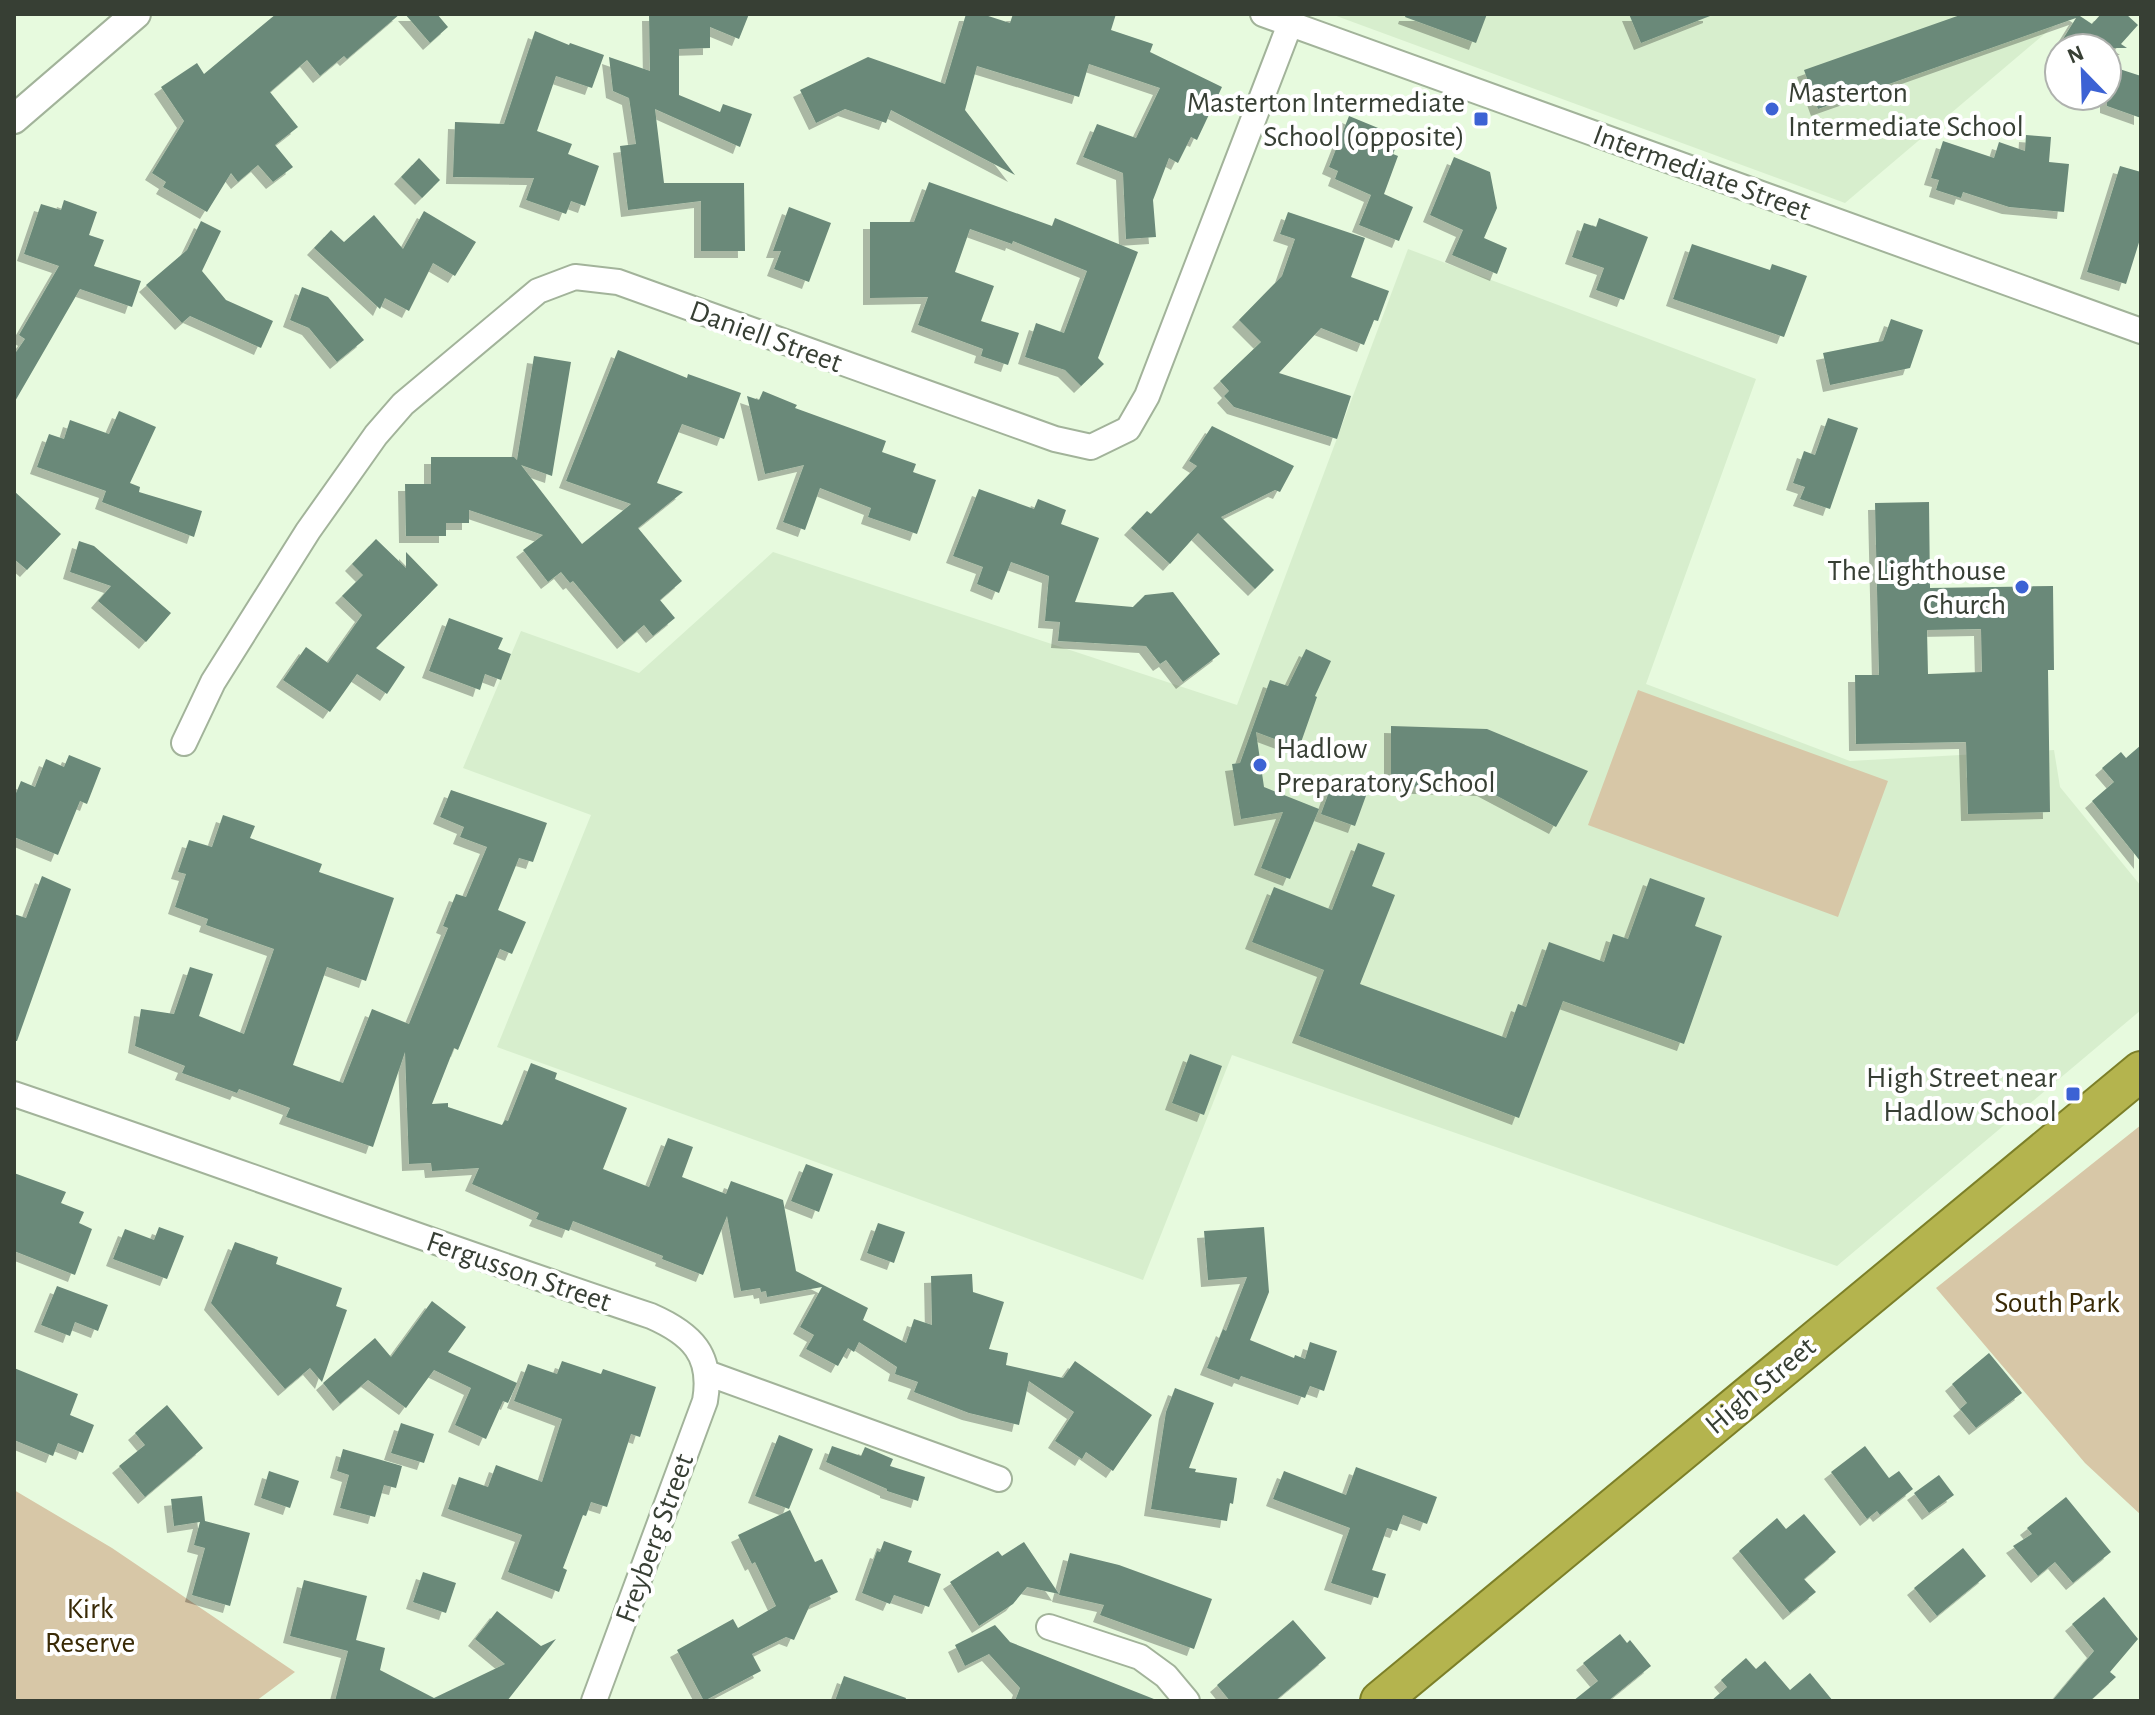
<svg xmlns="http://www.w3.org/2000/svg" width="2155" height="1715" font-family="'Alegreya Sans',sans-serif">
<defs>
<filter id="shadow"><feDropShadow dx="-7" dy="7" stdDeviation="0" flood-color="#0004"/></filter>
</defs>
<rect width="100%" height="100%" fill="#e7fade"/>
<path fill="#d7eecd" d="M1331 14H2068L1845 203Z
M1408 249 1756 379 1646 684 1850 761 2054 750 2060 787 2141 886V1010L1837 1266 1232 1055 1143 1280 497 1047 591 815 463 768 521 631 639 673 773 552 1237 705Z"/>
<path fill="#d7c7a7" d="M1638 690 1888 781 1838 917 1588 825Z
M2141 1125V1515L2085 1463 1936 1288Z
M14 1490 112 1548 295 1672 256 1701H14Z"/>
<path fill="#6b8979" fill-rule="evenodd" filter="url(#shadow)" d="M276 14H400L347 59 344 56 320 76 307 60 270 92 298 127 275 145 293 167 273 182 258 165 238 182 231 173 207 212 163 187 166 182 152 173 184 121 161 87 197 63 204 74Z
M405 14H437L448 27 430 43Z
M649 14H749L739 39 710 27V48L679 49V95L720 112 723 104 752 114 740 147 655 109 664 183H744L745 251H701V201L628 210 620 146 636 144 629 98 613 91 609 57 650 71Z
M966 14H982L1010 23 1013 14H1116L1111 30 1153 44 1150 52 1222 87 1197 140 1191 137 1178 163 1169 158 1153 200 1156 237 1126 239 1123 173 1083 157 1097 124 1136 138 1160 88 1089 64 1079 97 977 66 965 110 1015 175 891 110 886 123 845 109 816 123 800 90 868 57 945 84Z
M1406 14H1487L1476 43 1405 17Z
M1629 14H1710V16L1641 43Z
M1963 14H2077L2092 24 2101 14H2126L2138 25 2121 44 2127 48H2070L2072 45 2063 39 2076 18 1818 109 1804 70Z
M535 31 569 45 570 43 604 55 592 88 556 76 537 131 572 144 568 154 599 166 585 206 571 201 566 214 526 200 534 178 453 177 455 122 504 124Z
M2107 65 2141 76V118L2107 106Z
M1349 116 1400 137 1393 154 1398 156 1384 194 1413 207 1399 241 1359 225 1371 195 1335 179 1338 171 1329 167Z
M2026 135 2051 137 2049 162 2069 164 2064 212 2009 207 1963 192 1961 198 1936 190 1939 180 1931 178 1943 141 1994 158 1999 142 2025 151Z
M1454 157 1490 172 1497 208 1484 238 1507 248 1497 274 1452 255 1463 230 1430 215Z
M419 158 440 180 422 198 401 177Z
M2120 166 2141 172V236L2126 284 2087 272Z
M929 182 1052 226 1055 218 1138 252 1098 358 1104 364 1081 386 1065 370 1025 357 1036 323 1064 333 1087 271 1013 241 1012 244 970 229 955 272 994 286 981 321 1019 333 1008 365 981 356 983 349 918 325 928 297 870 298V222H914Z
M64 200 97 212 89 235 104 240 94 266 141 281 132 307 80 289 14 403V355L25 339 19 335 59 266 24 254 41 204 61 210Z
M789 207 831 223 809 282 774 269 781 251H773Z
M424 211 476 242 455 276 433 263 409 311 385 298 380 309 314 248 331 230 344 242 374 215 403 249Z
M1288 212 1365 238 1351 277 1389 291 1378 321 1374 320 1364 345 1321 328 1279 373 1351 396 1337 439 1234 407 1224 396 1229 391 1220 381 1261 342 1239 320 1282 276 1295 239 1280 234Z
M1599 218 1648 237 1624 300 1596 290 1604 268 1572 257 1584 223 1596 227Z
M201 221 221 231 202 271 226 300 273 321 261 348 190 316 182 323 146 285 187 250Z
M1692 244 1770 270 1772 264 1807 276 1784 337 1673 299Z
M302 287 328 297 364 340 337 362 309 328 290 320Z
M1891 319 1923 330 1910 368 1830 385 1823 353 1883 341Z
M618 350 687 378 688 374 741 393 724 439 682 424 657 483 683 492 638 528 682 581 660 600 675 618 653 636 644 625 624 642 573 581 570 583 561 572 548 582 523 550 543 535 469 510V523H446V536H406L405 484H431V457H514L517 460 534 356 571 362 552 476 521 465 582 544 631 504 566 481Z
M763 391 797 405 795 408 886 441 882 452 916 464 913 472 936 480 917 534 868 517 871 508 820 488 805 530 783 522 804 465 765 474 747 396 759 400Z
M119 411 156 427 130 483 140 487 139 492 202 511 194 537 102 502 106 491 37 467 49 434 64 439 70 420 109 434Z
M1828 418 1858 428 1830 509 1800 499 1805 487 1793 483 1804 451 1815 455Z
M1212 426 1294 466 1280 492 1275 490 1221 517 1274 570 1255 589 1198 533 1170 564 1131 528 1147 511 1151 514 1197 466 1189 461Z
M979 489 1034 509 1038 499 1066 510 1061 524 1099 538 1075 602 1133 607 1145 595 1173 592 1220 654 1183 682 1166 660 1160 664 1146 646 1058 641 1060 622 1045 621 1049 576 1011 562 999 593 977 584 983 567 953 556Z
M14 491 61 534 27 570 14 559Z
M1929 502 1930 588 2053 586 2054 670H2048L2050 812 1968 814 1966 742 1856 744 1855 675H1879L1875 503ZM1981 629 1982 672 1928 674 1927 630Z
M376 539 406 568V552L438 585 376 648 405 667 387 694 357 674 330 712 283 680 306 647 328 663 362 615 342 596 363 575 352 564Z
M79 541 94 546 171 613 146 642 98 601 111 586 70 572Z
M449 618 503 638 498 649 511 654 501 680 485 674 480 690 429 671Z
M1306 649 1331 661 1315 696 1317 697 1299 748 1256 732 1264 787 1319 809 1290 879 1261 868 1283 812 1241 819 1232 764 1240 763 1270 680 1288 686Z
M1391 726 1487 729 1588 771 1556 827 1484 789 1391 786Z
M2141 745V862L2092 801 2114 782 2102 768 2121 752 2126 758Z
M69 755 101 768 87 804 80 801 58 855 14 837V798L21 781 35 787 46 759 64 767Z
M1333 781 1367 793 1355 826 1321 814Z
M451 790 547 823 533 862 519 858 498 910 526 922 512 954 500 949 458 1050 454 1048 432 1104 448 1103V1107L502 1125 505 1120 508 1121 531 1063 557 1073 555 1079 627 1108 603 1169 649 1187 668 1138 693 1147 682 1177 726 1194 731 1181 783 1200 796 1271 868 1308 863 1320 906 1343 914 1319 932 1325 931 1276 972 1274 973 1292 1004 1302 989 1349 1008 1353 1006 1365 1063 1378 1075 1361 1152 1415 1113 1471 1086 1452 1082 1459 1055 1441 1074 1412 1029 1381 1019 1425 969 1413 914 1392 918 1382 895 1374 897 1367 859 1342 854 1352 848 1348 838 1366 806 1349 814 1335 800 1327 822 1287 767 1297 766 1291 761 1292 760 1288 741 1291 727 1216 703 1275 662 1259 663 1256 573 1221 569 1231 536 1219 539 1213 472 1184 479 1168 432 1171 431 1163 409 1164 405 1052 373 1147 286 1117 290 1108 239 1089 237 1093 182 1073 185 1066 135 1046 141 1009 174 1014 190 967 213 974 199 1016 244 1034 274 949 206 925 208 919 175 907 186 874 178 872 189 840 212 847 223 815 255 826 250 838 322 864 319 872 394 898 366 981 327 967 293 1065 343 1083 372 1009 409 1024 448 928 443 926 456 894 466 897 487 847 460 837 464 827 440 817Z
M1358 843 1385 853 1372 886 1395 895 1360 984 1506 1038 1518 1004 1526 1007 1549 942 1604 962 1613 934 1628 939 1650 878 1705 898 1695 926 1722 936 1684 1044 1563 1001 1519 1118 1299 1036 1324 970 1252 942 1274 887 1332 910Z
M42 876 71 889 17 1041H14V914L26 918Z
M1190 1054 1222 1066 1204 1115 1172 1103Z
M806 1164 833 1174 819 1212 791 1201Z
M14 1173 66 1192 61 1203 84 1212 79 1223 92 1229 75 1275 14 1251Z
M878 1223 905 1232 894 1263 867 1253Z
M159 1227 184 1236 167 1279 113 1259 125 1229 154 1240Z
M1264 1227 1269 1292 1250 1340 1294 1358 1295 1355 1305 1359 1310 1342 1337 1351 1324 1391 1310 1386 1305 1398 1241 1376 1239 1380 1207 1368 1223 1329 1226 1331 1247 1277 1208 1280 1204 1231Z
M235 1242 278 1257 276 1264 342 1288 336 1306 347 1310 322 1382 310 1368 285 1389 211 1303Z
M57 1286 108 1305 98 1331 75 1322 70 1336 41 1325Z
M432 1301 466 1327 448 1352 517 1383 508 1403 503 1401 486 1439 455 1425 471 1388 434 1370 406 1408 368 1380 340 1404 323 1383 375 1338 391 1357Z
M1989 1353 2022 1393 1976 1428 1960 1409 1967 1403 1952 1384Z
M562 1361 601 1374 603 1369 656 1387 640 1437 631 1434 607 1507 591 1502 586 1516 583 1515 563 1568 567 1570 559 1592 508 1572 522 1535 448 1509 459 1477 488 1487 496 1465 542 1482 562 1419 514 1401 528 1364 557 1374Z
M14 1368 78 1394 70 1415 94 1425 83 1453 58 1443 53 1456 14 1440Z
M1175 1388 1214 1403 1189 1468 1196 1469 1195 1472 1237 1478 1233 1504 1230 1503 1227 1521 1151 1509 1166 1412Z
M167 1405 203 1448 145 1497 119 1466 145 1445 135 1433Z
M401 1423 434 1434 424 1463 391 1453Z
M779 1435 813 1449 789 1509 755 1496Z
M832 1446 861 1456 865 1447 893 1459 890 1466 925 1477 918 1501 887 1491V1489L826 1462Z
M1865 1446 1889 1478 1899 1471 1913 1489 1880 1515 1877 1511 1867 1519 1831 1472Z
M343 1449 402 1466 396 1488 384 1485 375 1517 340 1508 349 1475 337 1471Z
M1356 1467 1437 1497 1427 1524 1403 1515 1397 1531 1387 1528 1372 1570 1386 1574 1378 1598 1331 1583 1350 1528 1273 1499 1284 1471 1346 1495Z
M269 1471 299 1481 290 1508 261 1498Z
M1939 1475 1954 1495 1929 1513 1914 1493Z
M202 1496 205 1521 250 1533 230 1606 192 1595 205 1548 194 1545 200 1522 174 1526 171 1499Z
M2066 1497 2111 1552 2073 1583 2055 1562 2038 1576 2013 1546 2032 1534 2027 1528Z
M790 1510 815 1562 822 1559 838 1592 810 1605 794 1640 786 1637 752 1654 761 1671 704 1701 677 1650 733 1619 738 1628 776 1606 755 1562 752 1564 738 1535Z
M1804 1514 1836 1552 1804 1579 1816 1592 1790 1613 1739 1551 1777 1518 1786 1529Z
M884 1541 912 1551 908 1562 941 1574 929 1607 894 1595 890 1604 862 1593 877 1551 880 1552Z
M1024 1542 1059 1594 1027 1587 1013 1604 979 1626 950 1582 998 1551 1002 1556Z
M1963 1548 1986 1576 1937 1616 1914 1588Z
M1070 1553 1119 1565 1212 1599 1194 1649 1100 1615 1104 1605 1059 1595Z
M423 1572 456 1583 446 1613 413 1602Z
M304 1580 367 1596 356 1640 385 1648 380 1670 434 1698 505 1664 475 1639 497 1611 541 1646 556 1639 507 1701H335L348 1651 290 1636Z
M2104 1597 2138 1639 2110 1672 2116 1677 2090 1701H2052L2094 1651 2072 1624Z
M1293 1620 1326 1658 1275 1701H1230L1217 1685Z
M995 1625 1010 1642 1159 1701H1015L1020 1688 989 1654 965 1666 955 1645Z
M1620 1634 1627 1643 1630 1640 1651 1666 1608 1701H1573L1598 1681 1583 1663Z
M1746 1658 1756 1669 1765 1661 1790 1690 1810 1673 1833 1701H1711L1727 1687 1721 1680Z
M844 1676 906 1698 905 1701H835Z"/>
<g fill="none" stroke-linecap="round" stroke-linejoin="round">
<defs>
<path id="minor" d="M1263 14 2141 331
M184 743 213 682 308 531 376 435 403 404 538 291 575 277 618 282 1055 439 1091 447 1128 429 1147 396 1290 24
M14 1094C227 1166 438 1245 651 1316 692 1334 713 1355 705 1401L594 1701
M707 1373 999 1479
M1049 1627 1140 1657 1166 1676 1187 1701"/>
<path id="tertiary" d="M14 119 136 14"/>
<path id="trunk" d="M1380 1701 2141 1071"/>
</defs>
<use href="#minor" stroke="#a2b39a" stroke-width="28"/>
<use href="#tertiary" stroke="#a2b39a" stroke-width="32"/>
<use href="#trunk" stroke="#7c7f28" stroke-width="42"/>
<use href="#minor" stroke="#fff" stroke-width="24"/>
<use href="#tertiary" stroke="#fff" stroke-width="28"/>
<use href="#trunk" stroke="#b4b44e" stroke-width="38"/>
</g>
<g fill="#3c62d4" stroke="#fff" stroke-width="3">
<circle cx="1772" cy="109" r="8"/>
<rect x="1473" y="111" width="16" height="16" rx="4"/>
<circle cx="2022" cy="587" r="8"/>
<circle cx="1260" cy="765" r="8"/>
<rect x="2065" y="1086" width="16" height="16" rx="4"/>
</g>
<g text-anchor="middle" stroke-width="8" stroke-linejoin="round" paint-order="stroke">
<g font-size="30" fill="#373f34" stroke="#fff" text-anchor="end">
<text x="1788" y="102" text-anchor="start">Masterton<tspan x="1788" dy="34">Intermediate School</tspan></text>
<text x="1465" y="112">Masterton Intermediate<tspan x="1465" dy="34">School (opposite)</tspan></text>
<text x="2006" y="580">The Lighthouse<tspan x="2006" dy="34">Church</tspan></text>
<text x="1276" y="758" text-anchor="start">Hadlow<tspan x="1276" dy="34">Preparatory School</tspan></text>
<text x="2057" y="1087">High Street near<tspan x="2057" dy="34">Hadlow School</tspan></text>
</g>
<g font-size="30" fill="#373f34" stroke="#fff">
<text transform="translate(1702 172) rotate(20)" y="10">Intermediate Street</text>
<text transform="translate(766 336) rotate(20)" y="10">Daniell Street</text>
<text transform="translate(519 1271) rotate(19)" y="10">Fergusson Street</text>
<text transform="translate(1760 1385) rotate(-40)" y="10">High Street</text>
<text transform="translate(654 1538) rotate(-70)" y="10">Freyberg Street</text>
</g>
<g font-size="30" fill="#392a06" stroke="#fff">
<text x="2057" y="1312">South Park</text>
<text x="90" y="1618">Kirk<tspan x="90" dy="34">Reserve</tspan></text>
</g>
</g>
<rect width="2155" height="1715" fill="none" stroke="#373f34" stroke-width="32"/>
<g transform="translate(2083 72) rotate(337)"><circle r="38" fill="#ffffff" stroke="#afb2ae" stroke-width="2"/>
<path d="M0-6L14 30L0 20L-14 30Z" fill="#3c62d4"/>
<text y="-12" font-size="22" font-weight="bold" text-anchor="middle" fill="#373f34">N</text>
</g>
</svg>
